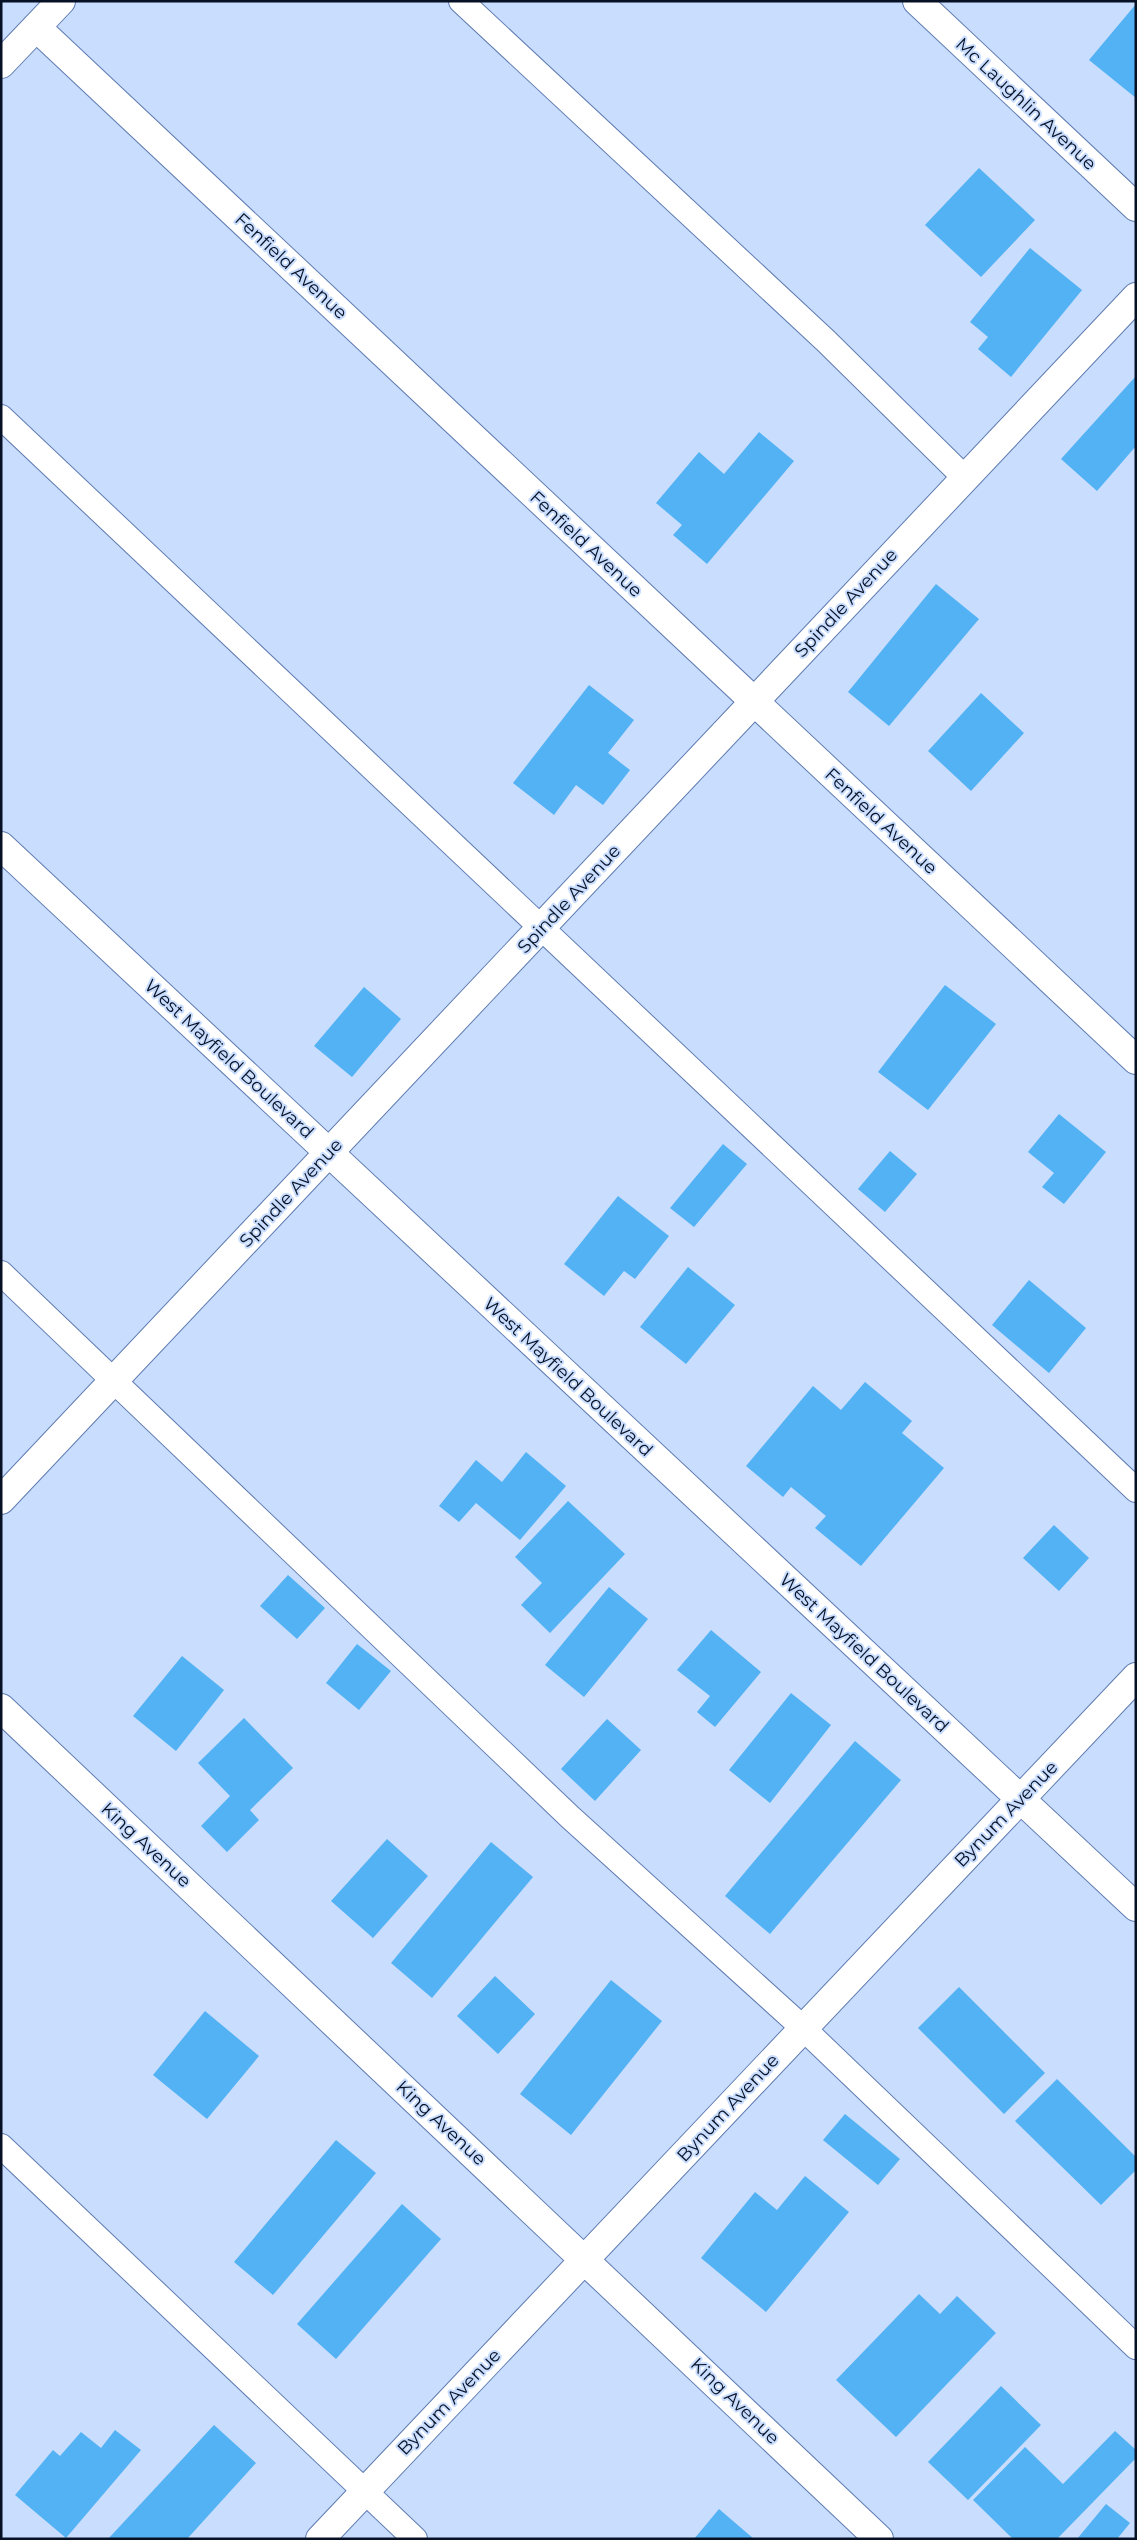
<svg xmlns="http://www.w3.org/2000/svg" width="1137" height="2540" font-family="Montserrat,sans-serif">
<rect width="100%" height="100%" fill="#c9ddff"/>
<path fill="#52b2f3" d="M1136 4V98L1089 60Z
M979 168 1035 220 981 277 925 225Z
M1030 248 1082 290 1011 377 978 349 988 337 970 322Z
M1136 376V446L1097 491 1061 459Z
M759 432 794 461 707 564 673 535 682 525 656 503 699 452 724 474Z
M936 584 979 619 889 726 848 692Z
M589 685 634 720 608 753 630 770 603 805 576 785 554 815 513 783Z
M981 693 1024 733 971 791 928 751Z
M945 985 996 1024 928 1110 878 1072Z
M364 987 401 1019 352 1077 314 1046Z
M1059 1114 1106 1152 1064 1204 1042 1187 1054 1173 1028 1152Z
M723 1144 747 1164 694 1227 670 1208Z
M890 1151 917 1174 885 1212 858 1189Z
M618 1196 669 1236 635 1279 624 1271 604 1296 564 1264Z
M688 1267 735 1305 686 1364 640 1327Z
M1029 1280 1086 1328 1049 1373 992 1325Z
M865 1382 912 1421 902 1433 944 1468 861 1566 815 1528 826 1516 791 1487 783 1497 746 1466 813 1386 841 1410Z
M526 1452 566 1486 520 1540 476 1503 459 1522 439 1506 476 1460 502 1482Z
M568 1501 625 1554 550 1633 521 1605 542 1583 515 1557Z
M1054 1525 1089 1558 1059 1591 1023 1558Z
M288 1575 325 1608 297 1639 260 1606Z
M609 1587 648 1619 584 1697 545 1665Z
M711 1630 761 1672 715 1727 697 1712 710 1696 677 1670Z
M357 1644 391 1671 359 1710 326 1683Z
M182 1656 224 1690 176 1751 133 1716Z
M791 1693 831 1725 770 1803 729 1770Z
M244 1718 293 1768 250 1810 259 1820 227 1852 201 1826 230 1796 198 1763Z
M607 1719 641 1750 595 1801 561 1769Z
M855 1741 901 1780 770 1934 725 1896Z
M387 1839 428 1876 373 1938 331 1901Z
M491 1842 533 1877 432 1998 391 1963Z
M495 1976 535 2014 498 2054 457 2016Z
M611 1980 662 2021 571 2135 520 2094Z
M959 1987 1045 2073 1004 2114 918 2028Z
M205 2011 259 2056 207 2119 153 2075Z
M1057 2079 1136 2157V2170L1101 2205 1015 2121Z
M845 2114 900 2159 878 2185 823 2140Z
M336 2140 376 2173 273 2295 234 2262Z
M805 2176 849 2212 766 2312 701 2258 755 2192 777 2210Z
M402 2204 441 2239 336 2359 297 2324Z
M919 2294 940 2314 957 2296 996 2333 896 2437 836 2380Z
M1001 2386 1041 2425 968 2500 928 2462Z
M214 2425 256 2463 187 2539H108Z
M115 2430 141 2450 66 2538 15 2495 53 2450 60 2456 81 2432 101 2448Z
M1115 2431 1136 2450V2458L1057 2539H1013L973 2500 1025 2447 1063 2484Z
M1106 2504 1130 2523 1117 2539H1077Z
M719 2509 754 2539H694Z"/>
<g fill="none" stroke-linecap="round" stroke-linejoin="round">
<defs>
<path id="lane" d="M461 1 826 341 964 477
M1 417 1136 1490
M1 1273 570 1817 803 2028 1136 2347
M1 2146 415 2539"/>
<path id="street" d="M917 1 1136 207
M36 27 1136 1060
M1 64 61 1
M1 846 1136 1907
M1 1500 1136 297
M1 1708 879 2539"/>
<path id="secondary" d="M320 2539 1136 1677"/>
</defs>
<use href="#lane" stroke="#5f7cb0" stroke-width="26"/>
<use href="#street" stroke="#5f7cb0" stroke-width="30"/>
<use href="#secondary" stroke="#5f7cb0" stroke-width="30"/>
<use href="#lane" stroke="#fff" stroke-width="24"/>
<use href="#street" stroke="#fff" stroke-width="28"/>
<use href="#secondary" stroke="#fff" stroke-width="28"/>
</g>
<g text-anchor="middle" stroke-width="4" stroke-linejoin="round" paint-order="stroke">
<g font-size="18" fill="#071125" stroke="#c9ddff">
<text transform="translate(1026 104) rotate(43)" y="6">Mc Laughlin Avenue</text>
<text transform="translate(291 266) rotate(43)" y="6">Fenfield Avenue</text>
<text transform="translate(586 544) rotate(43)" y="6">Fenfield Avenue</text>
<text transform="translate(846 603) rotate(-47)" y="6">Spindle Avenue</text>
<text transform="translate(881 821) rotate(43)" y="6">Fenfield Avenue</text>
<text transform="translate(569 899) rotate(-47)" y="6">Spindle Avenue</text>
<text transform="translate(229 1059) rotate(43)" y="6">West Mayfield Boulevard</text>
<text transform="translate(291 1193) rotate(-47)" y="6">Spindle Avenue</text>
<text transform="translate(568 1377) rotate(43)" y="6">West Mayfield Boulevard</text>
<text transform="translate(864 1653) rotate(43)" y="6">West Mayfield Boulevard</text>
<text transform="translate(1006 1814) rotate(-46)" y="6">Bynum Avenue</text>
<text transform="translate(146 1845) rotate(43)" y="6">King Avenue</text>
<text transform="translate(728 2108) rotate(-47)" y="6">Bynum Avenue</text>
<text transform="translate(441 2123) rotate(43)" y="6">King Avenue</text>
<text transform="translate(735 2401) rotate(44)" y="6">King Avenue</text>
<text transform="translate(449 2402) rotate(-46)" y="6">Bynum Avenue</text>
</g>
</g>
<rect width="1137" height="2540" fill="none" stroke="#071125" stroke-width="5"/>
</svg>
